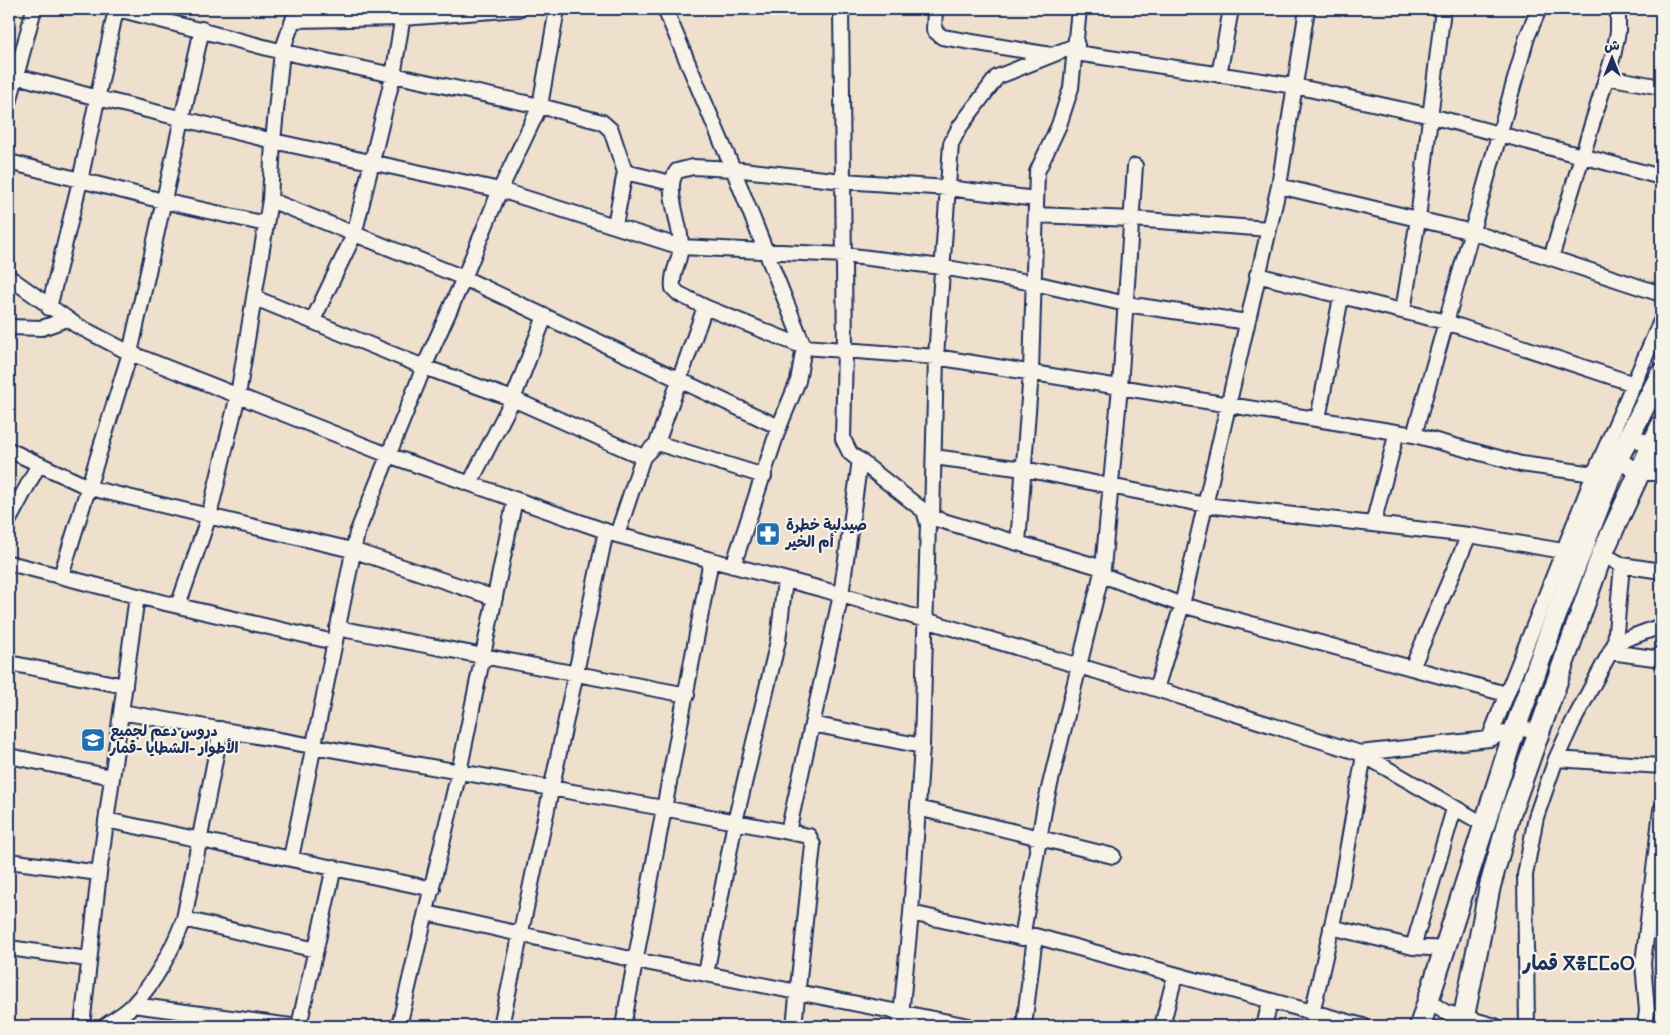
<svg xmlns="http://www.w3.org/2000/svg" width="1670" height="1035" font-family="Itim,'Playpen Sans Arabic','Noto Sans Tifinagh',sans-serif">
<rect width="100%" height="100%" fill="#efe0cd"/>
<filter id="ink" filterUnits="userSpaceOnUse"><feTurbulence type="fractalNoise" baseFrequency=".02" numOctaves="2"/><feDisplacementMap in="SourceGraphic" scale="10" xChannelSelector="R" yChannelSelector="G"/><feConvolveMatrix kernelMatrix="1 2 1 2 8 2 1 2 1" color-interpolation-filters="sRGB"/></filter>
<g filter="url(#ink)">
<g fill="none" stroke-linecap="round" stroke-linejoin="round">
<defs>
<path id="minor" d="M118 9 279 51 540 106 602 122 611 130 625 172 671 183
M665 9 733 169 804 347 798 381 779 427 733 566
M841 9 845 349 843 439 850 453 924 511 928 524 922 746 911 913
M935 9 934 30 942 37 1051 55
M293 20 403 18 519 9
M1076 53 1295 86 1431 116 1661 177
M9 74 98 98 273 141 500 190 681 247 844 255 942 267 1034 283 1126 304 1247 322
M1219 75 1231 9
M1607 77 1661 87
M9 103 34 9
M9 162 163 201 266 224
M1279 186 1472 232 1661 294
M1036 199 948 188 843 181 733 169 693 167 677 171C663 188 682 225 681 247 680 261 671 273 673 288L679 294 705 307 804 347 936 357 1414 435 1521 464 1594 474
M270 200 464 278 779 427
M1036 215 1132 219 1269 229
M615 225 625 172
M1551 258 1613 56 1618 32V9
M1257 275 1446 322 1634 384
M9 277 76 325 130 353 388 455 617 535 825 590 1156 689 1360 753 1485 825
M255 298 424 367 513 399 643 457 617 535
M49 308 80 181 116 9
M1403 311 1418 219 1443 9
M313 320 354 235 393 76 404 9
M9 327 42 328 67 319
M1318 419 1341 297
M1414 435 1527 37 1539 9
M657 443 764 476
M9 450 90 488 352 550 495 598
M643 457 657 443 705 307
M934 457 1024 469 1206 505 1469 535 1563 551 1582 546
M470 483 513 399 545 316
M926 516 1103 568
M932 518 936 357 951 144 959 128 997 77 1077 45
M9 520 39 464
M1373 524 1397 432
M1018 543 1031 372 1037 172 1059 125 1071 88 1079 9
M1602 554 1622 565 1661 571
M9 563 161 602 334 642
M1102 575 1182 605 1506 694
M61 576 130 353 202 29
M178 606 209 516 238 395 270 200 273 141 282 51 297 9
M337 628 687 695
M1615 643 1622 565
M1610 652 1661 659
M9 663 125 686
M1412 668 1469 535
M1156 689 1182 605 1279 186 1307 9
M121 712 663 808 809 836 813 845 794 1026
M812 724 922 746
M1489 739 1594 474 1661 321
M1360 753 1489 739 1515 729 1540 730
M9 756 112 777
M1556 759 1661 766
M918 808 1113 856
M106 820 433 889
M788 832 841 595 860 460
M291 858 357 533 424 367 464 278 500 190 540 106 557 9
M9 861 99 873
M427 913 635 960 969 1026
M184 919 316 950
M1331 927 1413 947 1454 809
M1022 938 1045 805 1103 568 1120 387 1135 166
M1413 947 1446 949
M9 948 88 959
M706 974 735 822 778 641 785 580
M1428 1001 1445 1012 1495 1026
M133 1005 291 1026
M1312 1014 1341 885 1364 755
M82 1026 99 873 137 596
M105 1026C114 1019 125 1014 133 1005 155 982 173 949 184 919L221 729
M299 1026 334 867
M399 1026 459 772 515 499
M501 1026 606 531
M623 1026 711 560
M900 1026 911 913 1022 938 1035 936 1363 1026
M1024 1026 1035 936
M1162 1026 1175 976
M1264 1026 1270 1002
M1527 1026 1525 875 1536 817 1556 759 1572 724 1615 643 1661 626
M1645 1026 1647 1011 1643 963 1661 810"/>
<path id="major" d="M1630 434 1661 453
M1617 460 1640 472H1661"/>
<path id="highway" d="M1420 1026 1515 729 1555 618 1617 460 1661 374
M1462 1026 1490 886 1510 814 1602 554 1661 426"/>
</defs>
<use href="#minor" stroke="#1b2f5e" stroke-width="18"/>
<use href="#major" stroke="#1b2f5e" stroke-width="20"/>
<use href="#highway" stroke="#1b2f5e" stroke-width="24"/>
<use href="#minor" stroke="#f7f3e8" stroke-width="14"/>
<use href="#major" stroke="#f7f3e8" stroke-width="16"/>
<use href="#highway" stroke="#f7f3e8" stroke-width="20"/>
</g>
</g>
<defs>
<symbol id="pharmacy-square" viewBox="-11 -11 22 22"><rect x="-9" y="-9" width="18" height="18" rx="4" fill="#1f6fb2" stroke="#f7f3e8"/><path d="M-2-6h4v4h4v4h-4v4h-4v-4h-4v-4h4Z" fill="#fff"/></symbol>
<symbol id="school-square" viewBox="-11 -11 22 22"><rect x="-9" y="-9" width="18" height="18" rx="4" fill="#1f6fb2" stroke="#f7f3e8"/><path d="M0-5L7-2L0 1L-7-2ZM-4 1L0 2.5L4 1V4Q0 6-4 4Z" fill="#fff"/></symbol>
</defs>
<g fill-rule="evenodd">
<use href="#pharmacy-square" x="754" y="520" width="28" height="28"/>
<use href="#school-square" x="79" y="726" width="28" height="28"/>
</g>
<g text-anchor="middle" stroke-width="4.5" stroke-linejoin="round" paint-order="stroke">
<g font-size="15" font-weight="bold" fill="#1b2f5e" stroke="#f7f3e8" text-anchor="start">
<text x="786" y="530">صيدلية خطرة<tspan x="786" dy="17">أم الخير</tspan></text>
<text x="110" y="736">دروس دعم لجميع<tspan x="110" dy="17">الأطوار -الشطايا -قمار</tspan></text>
</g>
<g font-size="20" font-weight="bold" fill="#1b2f5e" stroke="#f7f3e8">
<text x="1579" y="970">قمار ⴳⴻⵎⵎⴰⵔ</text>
</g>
</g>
<rect width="1670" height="1035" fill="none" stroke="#f7f3e8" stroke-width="30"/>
<rect x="15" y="15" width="1640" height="1005" fill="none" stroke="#1b2f5e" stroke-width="2" filter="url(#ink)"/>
<g transform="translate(1612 58)" stroke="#f7f3e8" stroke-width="4" paint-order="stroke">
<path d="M0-4L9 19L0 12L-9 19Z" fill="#1b2f5e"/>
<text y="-8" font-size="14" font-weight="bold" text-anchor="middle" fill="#1b2f5e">ش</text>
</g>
</svg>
